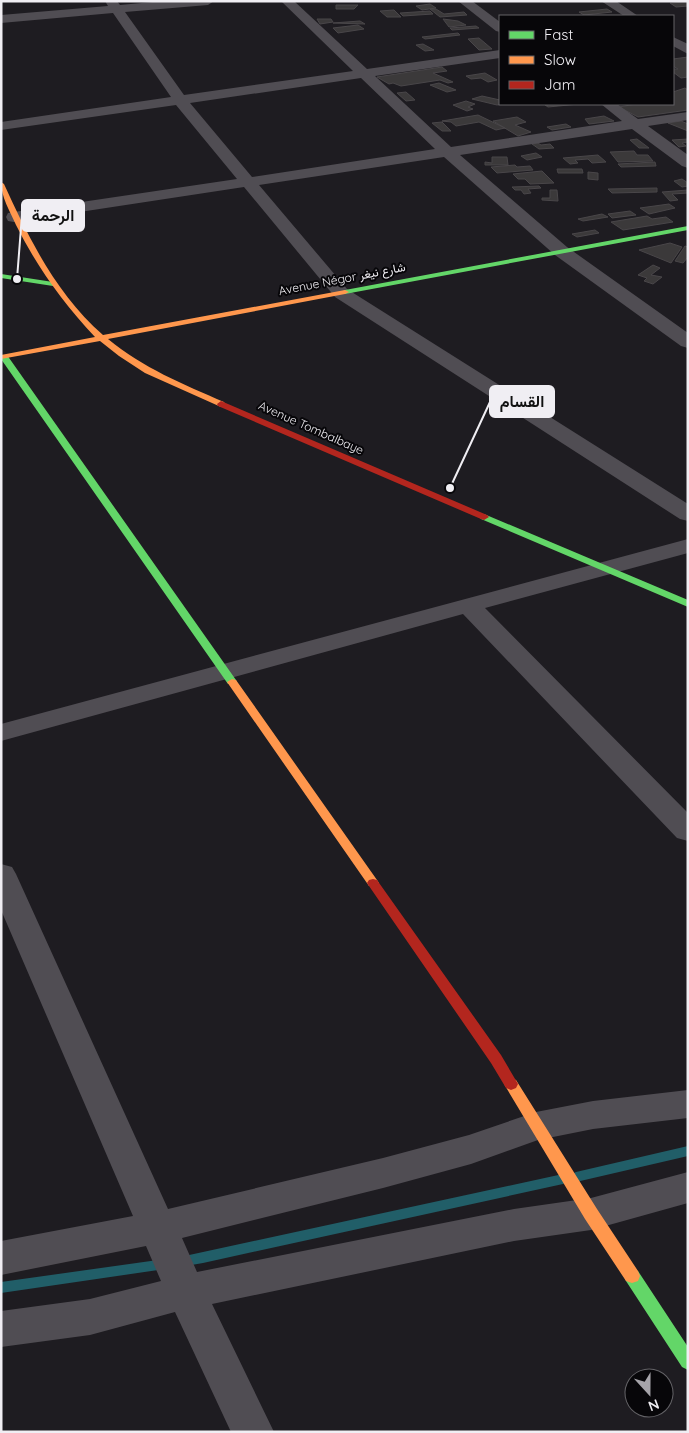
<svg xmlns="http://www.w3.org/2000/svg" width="689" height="1433" font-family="Quicksand,Vazirmatn,sans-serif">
<rect width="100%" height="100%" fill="#1e1c21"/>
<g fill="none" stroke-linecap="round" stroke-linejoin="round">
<path fill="#215e68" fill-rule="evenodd" d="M688 1146V1156L576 1182 572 1180 570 1177 572 1174 576 1172Z
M563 1174 567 1176 569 1179 567 1182 563 1184 203 1263 180 1267 176 1266 174 1262 176 1258 180 1257Z
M165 1259 169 1260 171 1264 169 1268 165 1269 1 1293V1282Z"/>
</g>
<path fill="#3b393a" stroke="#494649" d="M687 2 688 6 676 7 670 3Z
M430 4 436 8 422 10 416 6Z
M336 5H358L354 9H336Z
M430 9H436L444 14 464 12 467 15 440 17Z
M607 9 612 12 584 15 579 12Z
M394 10 401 17H387L380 11Z
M430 11 433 14 403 16 400 13Z
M317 19H331L333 22 320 24Z
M443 19 458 21 466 25 449 27Z
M360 21 365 24 333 23Z
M358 25 364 29 338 33 333 28Z
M476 26 479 28 452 30 450 28Z
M458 33 460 35 425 39 422 37Z
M479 38 492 49 479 50 468 39Z
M423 44 434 50 425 51 416 45Z
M688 57V77L681 78 673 72V69H678L673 66V59Z
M442 67 447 71 433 73 453 82 448 83 440 80 401 86 393 83 389 84 377 77Z
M485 73 497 80 488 82 481 78 471 79 466 76Z
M439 83 456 90 447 92 430 85Z
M685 88 688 90V110L638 117 619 107 636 104H673V92Z
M406 92 415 100 406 101 397 93Z
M482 96 500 100 501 104 497 105 472 99Z
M466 101 475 104 468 107 473 109 467 111 453 105Z
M543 104H579L548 107 545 105H548Z
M478 115 505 128 496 130 479 122 456 126 451 122 442 121Z
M604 116 614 121 589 124 585 119Z
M517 117 526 122 515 125 531 132 518 136 493 121Z
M681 121 688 124V131L668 123Z
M442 122 451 131H442L432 123Z
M566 124 571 127 552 130 547 127Z
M637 139 649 148H639L630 140Z
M688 139V142L682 143 686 146 679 147 672 140Z
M538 143 541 145 550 144 554 148 539 149 532 144Z
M634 151 637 155H648L653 161 618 162 610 152Z
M536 153 542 157 527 160 521 156Z
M598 155 606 162 592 163 588 159 575 160 578 163 570 164 563 158Z
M492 157H507L508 165H485V162L492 163Z
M655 162 656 166 621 167 618 164Z
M515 165 517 167 530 166 533 170 497 173 491 167Z
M557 169H582L583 173H558Z
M542 171 554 183 530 184 525 179H518L513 174Z
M588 172 598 173V180L588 179Z
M682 179 688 183V186L682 187 674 181Z
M539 186 541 188 528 189 531 193 524 194 521 190H515L512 187Z
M657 188V192L612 193 608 189Z
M550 190H557L558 201 542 200V198H550Z
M688 190V193L672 194 678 200 670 201 662 192Z
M669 204 675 208 649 214 640 208Z
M630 211 636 215 612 218 608 214Z
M602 214 608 217 583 221 578 219Z
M647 216 652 219 666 217 673 222 623 230 611 222Z
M595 230 599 233 577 237 572 234Z
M670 243 682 247 671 263 639 250Z
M685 246 688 247V257L683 263 675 261Z
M653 265 660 268 651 275 662 277 653 284 644 281 647 278 638 275Z"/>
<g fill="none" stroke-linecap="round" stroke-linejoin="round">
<path fill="#504d53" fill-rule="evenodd" d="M105 1H117L120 5 163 1H214L208 5 125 12 184 95 353 71 281 1H294L367 69 500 50V58L375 76 451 147 622 121 601 104H617L638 119 688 112V120L648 126 688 155V168L682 166 632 129 460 155 567 247 688 333V348L681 346 555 255 444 157 259 185 347 289 688 504V521L680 519 335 297 244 187 14 222 8 221 6 217 8 213 14 212 237 179 176 105 1 130V122L171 97 113 13 1 23V15L108 6ZM361 78 435 149 252 177 190 103Z
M458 1H472L500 22V32L496 31Z
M601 1H616L638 16H624Z
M673 37 688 44V54L673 46Z
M688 539V553L485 608 688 813V841L677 838 463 614 1 741V724Z
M1 864 12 867 16 874 168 1209 383 1158 469 1135 536 1112 593 1101 688 1090V1118L593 1129 538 1140 471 1164 383 1188 182 1238 197 1272 514 1209 591 1198 688 1172V1203L591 1230 514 1241 212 1304 274 1432H231L175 1312 90 1335 1 1347V1311L90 1299 161 1281 146 1246 1 1275V1241L133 1216 1 910Z"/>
<path fill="#63d668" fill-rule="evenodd" d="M688 226V230L345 294 341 292 345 290Z
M1 274 53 282 57 284 53 286 1 278Z
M1 355H7L236 680 237 682 236 684H228L1 359Z
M484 514 688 600V607L481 519 479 517Z
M632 1269 638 1271 688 1347V1370L682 1367 626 1281 624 1276 626 1271Z"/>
<path fill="#ff974d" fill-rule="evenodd" d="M1 182 4 184C29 239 57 295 103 335L345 290 349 292 345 294 108 339C143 368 183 384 224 402L225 404 221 407 145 373 119 356 100 341 1 359V355L95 337C63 303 37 267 16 225 10 211 1 197 1 182Z
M232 679 236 680 377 880 379 883 377 886H369L227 682Z
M511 1078 516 1080 597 1209 638 1271 640 1276 638 1281 632 1283 626 1281 585 1219 504 1084 506 1080Z"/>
<path fill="#b3261e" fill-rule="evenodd" d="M221 401 487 515 489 517 484 520 481 519 218 406 217 404Z
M373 879 377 880 501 1055 518 1084 516 1088 511 1090 506 1088 491 1063 369 886 367 883 369 880Z"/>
</g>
<g text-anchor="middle" stroke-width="4" stroke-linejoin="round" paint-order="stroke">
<g font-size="12" fill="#f0eef3" stroke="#070609">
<text transform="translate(342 279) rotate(-11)" y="4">Avenue Négor شارع نيغر</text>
<text transform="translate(311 428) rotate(24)" y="4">Avenue Tombalbaye</text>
</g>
</g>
<path fill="none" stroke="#f0eef3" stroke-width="2" d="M17 279L22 215M450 488L490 402"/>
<g fill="#f0eef3" stroke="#070609" stroke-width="2">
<circle cx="17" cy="279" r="5"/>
<circle cx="450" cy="488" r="5"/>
</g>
<g fill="#f0eef3" stroke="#f0eef3" stroke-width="2">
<rect x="22" y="200" width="62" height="31" rx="5"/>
<rect x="490" y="386" width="64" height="31" rx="5"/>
</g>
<g font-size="16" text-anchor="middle" font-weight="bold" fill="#111">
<text x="53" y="221">الرحمة</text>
<text x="522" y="407">القسام</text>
</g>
<rect width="689" height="1433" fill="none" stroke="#f0eef3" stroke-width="5"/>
<rect x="499" y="15" width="175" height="90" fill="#070609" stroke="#646367"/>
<rect x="509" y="31" width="25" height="8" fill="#63d668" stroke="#646367"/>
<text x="544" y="40" font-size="15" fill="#f0eef3">Fast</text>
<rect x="509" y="56" width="25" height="8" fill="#ff974d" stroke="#646367"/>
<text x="544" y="65" font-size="15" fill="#f0eef3">Slow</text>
<rect x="509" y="81" width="25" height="8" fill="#b3261e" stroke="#646367"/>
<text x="544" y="90" font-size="15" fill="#f0eef3">Jam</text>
<g transform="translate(649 1393) rotate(159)"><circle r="24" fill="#070609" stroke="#646367"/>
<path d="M0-4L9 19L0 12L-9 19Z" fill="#a6a4aa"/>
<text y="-8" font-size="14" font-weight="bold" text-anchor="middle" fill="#f0eef3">N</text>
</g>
</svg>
